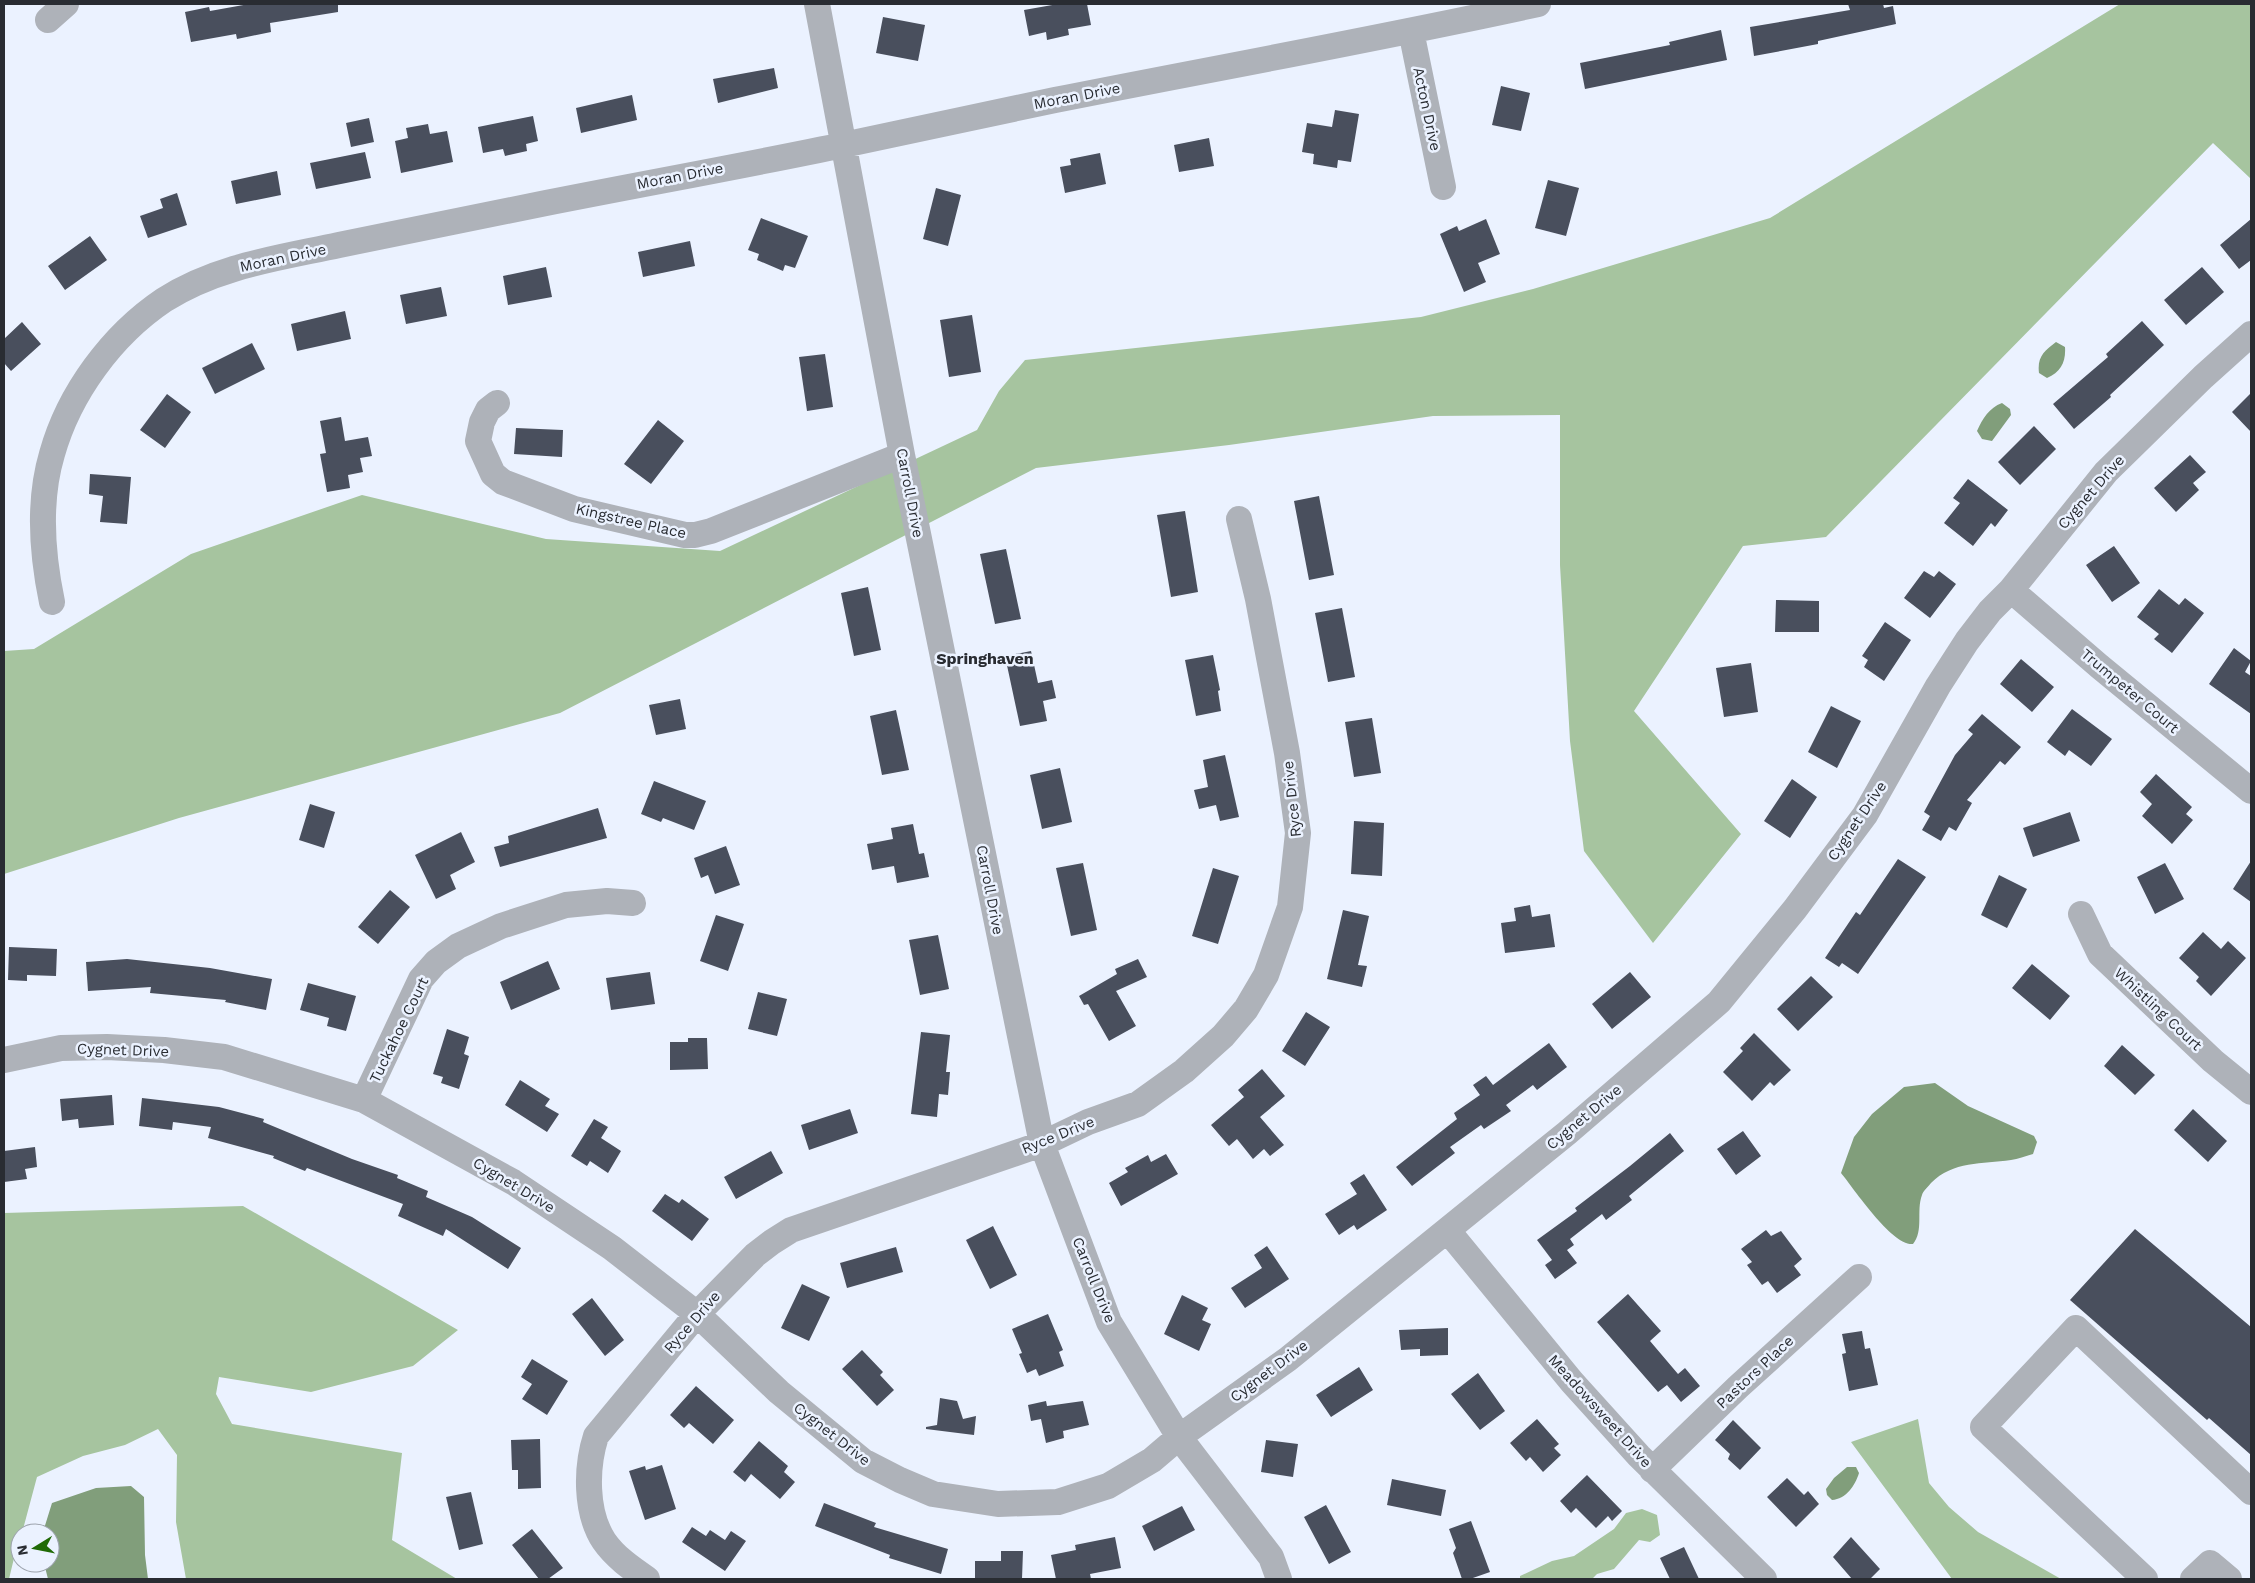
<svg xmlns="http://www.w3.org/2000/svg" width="2255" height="1583" font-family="'Work Sans',sans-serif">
<rect width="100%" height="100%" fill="#ebf2ff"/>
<path fill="#a6c49f" d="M2120 4H2251V179L2213 143 1826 537 1743 546 1634 711 1741 834 1653 943 1584 851 1570 741 1560 565V415L1433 416 1229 445 1036 468 560 713 179 818 4 874V651L34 649 191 554 362 495 546 539 720 551 977 430 999 391 1025 360 1421 317 1533 289 1770 218Z
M243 1206 458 1330 413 1366 311 1392 219 1377 216 1394 232 1424 402 1453 392 1540 457 1579H186L176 1522 177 1455 158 1429 125 1445 83 1456 37 1477 22 1533H20L9 1579H4V1213Z
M1918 1419 1929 1483 1949 1507 1978 1532 2061 1579H1952L1851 1442Z
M1642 1509 1657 1515 1660 1535 1650 1542 1639 1540 1614 1569 1597 1574 1592 1579H1520V1576L1552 1561 1574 1556 1614 1529 1626 1513Z"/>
<path fill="#819e7b" d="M2056 342 2065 347C2066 362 2061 372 2047 378L2039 373C2037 357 2044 351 2056 342Z
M2002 403 2010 409 2011 415 1992 441 1982 439 1977 431C1983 418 1989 408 2002 403Z
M1935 1083 1968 1106 2034 1136 2037 1142 2033 1154C2025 1156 2018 1159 2011 1160 1982 1164 1953 1161 1931 1183 1928 1187 1923 1191 1922 1195 1916 1211 1924 1231 1913 1244 1892 1246 1855 1190 1841 1173L1854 1137 1872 1114 1904 1087Z
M1847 1467H1856L1859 1473C1855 1486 1846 1499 1832 1500L1827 1495 1826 1489 1834 1478Z
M131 1486 144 1497 145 1555 148 1579H48L44 1563H50V1533L43 1532 52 1503 96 1488Z"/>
<path fill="#494f5d" d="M249 4H338V12L270 23 271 32 237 39 236 34 191 42 185 12 209 7 210 11Z
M1058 4H1087L1091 25 1068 29 1069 35 1047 40 1046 32 1029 36 1024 10Z
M1848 4H1883L1884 8 1893 6 1896 24 1818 41V44L1754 56 1750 27 1850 10Z
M883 17 925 25 918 61 876 53Z
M1721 30 1727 60 1585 89 1580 63 1670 45 1669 42Z
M774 68 778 88 718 103 713 79Z
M1501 86 1530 93 1521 131 1492 125Z
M632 95 637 120 581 133 576 108Z
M1335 110 1359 114 1351 162 1338 160 1337 168 1313 164 1314 154 1302 152 1307 123 1332 127Z
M533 116 538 141 526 144 527 151 505 156 503 149 483 153 478 127Z
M369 118 374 142 351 147 346 123Z
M428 124 430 134 447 131 453 162 401 173 395 141 408 138 406 128Z
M1209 138 1214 166 1179 172 1174 145Z
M365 152 371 178 316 189 310 163Z
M1100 153 1106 184 1065 193 1060 167 1071 165 1070 159Z
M277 171 281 195 236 204 231 181Z
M1548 180 1579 188 1566 236 1535 228Z
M936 188 961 195 948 246 923 239Z
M177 193 187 225 148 238 140 216 163 208 160 199Z
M761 218 808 236 795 268 785 265 783 271 757 260 759 254 748 250Z
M1486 219 1500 254 1478 263 1486 282 1464 292 1440 234 1457 226 1459 231Z
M2251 219V260L2239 269 2220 245Z
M90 236 107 260 65 290 48 266Z
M690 241 695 266 643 277 638 252Z
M546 267 552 297 508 305 503 276Z
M2202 267 2224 292 2186 325 2164 300Z
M441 287 447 316 406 324 400 295Z
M345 311 351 339 297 351 291 324Z
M972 315 981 372 949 377 940 320Z
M2142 321 2164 345 2110 395 2111 397 2074 429 2053 404 2108 357 2106 354Z
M22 322 41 344 11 371 4 363V339Z
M252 343 265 369 215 394 202 368Z
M825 354 833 407 807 411 799 357Z
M2251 393V432L2232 412Z
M167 394 191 412 165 448 140 430Z
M341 417 345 441 368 437 372 456 360 458 363 472 348 475 350 488 327 492 320 454 326 453 320 421Z
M658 420 684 441 651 484 624 464Z
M2034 426 2056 449 2020 485 1998 462Z
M516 428 563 430 562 457 514 454Z
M2190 455 2206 472 2193 483 2199 490 2176 512 2154 488Z
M90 474 131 477 127 524 100 522 103 496 89 494Z
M1968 479 2008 510 1995 527 1991 523 1973 546 1944 523 1960 503 1953 498Z
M1319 496 1334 575 1309 580 1294 501Z
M1185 511 1198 592 1171 597 1157 515Z
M2114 546 2140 583 2112 602 2086 565Z
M1006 549 1021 619 995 624 980 554Z
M1924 571 1934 577 1939 571 1956 584 1930 618 1904 598Z
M868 587 881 650 854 656 841 593Z
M2159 589 2179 605 2185 598 2204 613 2172 653 2154 639 2159 634 2137 617Z
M1776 600 1819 601V632H1775Z
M1342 608 1355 677 1328 682 1315 613Z
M1885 622 1911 640 1884 681 1864 667 1868 660 1862 656Z
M2234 648 2251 661 2245 672 2251 676V714L2209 684Z
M1031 651 1038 683 1052 680 1056 698 1043 701 1047 721 1020 726 1005 656Z
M1213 655 1220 690 1218 691 1221 711 1196 716 1185 660Z
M2021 659 2054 687 2032 712 2000 684Z
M1751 663 1758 712 1724 717 1716 668Z
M680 699 686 729 656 735 649 705Z
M1831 706 1861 721 1837 768 1808 752Z
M2072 709 2112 739 2091 766 2069 750 2065 756 2047 742Z
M896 710 909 770 882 775 870 716Z
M1982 714 2021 747 2005 765 2000 761 1967 800 1972 803 1956 831 1949 827 1941 841 1922 830 1930 816 1924 812 1955 755 1973 734 1968 730Z
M1372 718 1381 773 1354 777 1345 722Z
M1225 755 1239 817 1220 821 1216 805 1199 809 1194 790 1208 787 1203 760Z
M1060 768 1072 822 1042 829 1030 775Z
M2156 774 2192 807 2186 814 2193 820 2172 844 2142 816 2152 804 2140 792Z
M1792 779 1817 797 1790 838 1764 821Z
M654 781 706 801 694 830 663 818 661 822 641 814Z
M310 804 335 812 324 848 299 840Z
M598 808 607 838 500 867 494 847 509 843 508 836Z
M2070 812 2080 841 2033 857 2023 828Z
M1354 821 1384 823 1382 876 1351 874Z
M913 824 919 854 924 853 929 877 897 883 894 866 872 870 867 844 893 839 891 828Z
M461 832 475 862 450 875 456 889 436 899 415 855Z
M726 846 740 885 715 894 708 875 701 878 694 858Z
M1898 859 1926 877 1858 974 1842 963 1839 967 1825 958 1856 912 1860 915Z
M2251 861V902L2233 889Z
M1083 863 1097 930 1071 936 1056 868Z
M2165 863 2184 899 2155 914 2137 877Z
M1213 868 1239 876 1218 944 1192 936Z
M1999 875 2027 889 2007 928 1981 915Z
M390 890 410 907 378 944 358 927Z
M1530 905 1532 917 1550 914 1555 947 1505 953 1501 923 1516 921 1514 908Z
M1343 910 1369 916 1358 965 1367 966 1362 987 1327 979Z
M716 915 744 924 728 971 700 961Z
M2203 932 2221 949 2228 941 2246 958 2211 996 2196 981 2199 977 2179 958Z
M938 935 949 989 920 995 909 940Z
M9 947 57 949 56 976 27 975V981L8 980Z
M127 959 210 968 272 979 266 1010 225 1002 226 1000 150 993 151 987 88 991 86 962Z
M1138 959 1147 977 1116 991 1136 1026 1109 1041 1088 1004 1084 1005 1079 996 1117 974 1115 969Z
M548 961 560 989 511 1010 500 982Z
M2032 964 2070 996 2050 1020 2012 988Z
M650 972 655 1004 611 1010 606 978Z
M1630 972 1651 997 1612 1029 1592 1004Z
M1811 976 1833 997 1798 1031 1777 1009Z
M308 983 356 996 346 1031 327 1026 329 1018 300 1010Z
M758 992 787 999 777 1036 748 1029Z
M1306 1012 1330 1027 1305 1066 1282 1051Z
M447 1029 469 1037 464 1054 469 1056 459 1089 441 1083 443 1077 433 1074Z
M921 1032 950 1035 946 1072H950L948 1095 939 1094 937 1117 911 1114Z
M1754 1033 1791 1070 1774 1086 1770 1082 1752 1101 1723 1072 1743 1051 1740 1048Z
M688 1038H707L708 1069 670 1070V1042H688Z
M1549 1043 1567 1067 1537 1090 1533 1085 1506 1105 1511 1111 1484 1129 1481 1125 1450 1147 1455 1153 1412 1186 1396 1167 1457 1119 1454 1113 1480 1095 1473 1085 1486 1076 1493 1085Z
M2122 1045 2155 1075 2135 1095 2104 1066Z
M1262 1069 1285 1096 1260 1117 1284 1145 1270 1156 1264 1149 1253 1159 1237 1139 1229 1146 1211 1125 1244 1097 1238 1090Z
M520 1080 550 1099 545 1106 559 1114 547 1132 505 1105Z
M112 1095 114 1125 79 1128 78 1119 62 1121 60 1099Z
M142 1098 219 1107 264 1119 263 1122 352 1159 398 1175 397 1178 428 1191 426 1197 472 1217 521 1248 508 1269 446 1229 443 1236 398 1216 403 1204 307 1168 305 1171 273 1158 274 1156 208 1138 211 1127 173 1122 172 1130 139 1126Z
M850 1109 858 1133 809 1150 801 1125Z
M2193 1109 2227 1141 2208 1162 2174 1130Z
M594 1119 608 1127 601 1138 621 1151 608 1173 590 1161 587 1166 571 1156Z
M1743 1131 1761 1156 1736 1175 1717 1149Z
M1670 1133 1684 1151 1629 1196 1632 1200 1606 1220 1602 1214 1570 1239 1574 1245 1567 1250 1577 1263 1555 1279 1545 1265 1552 1260 1537 1240 1577 1211 1575 1208 1630 1166Z
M35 1147 37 1167 25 1169 27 1179 4 1182V1151Z
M771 1151 783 1173 736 1199 724 1177Z
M1166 1154 1178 1174 1121 1206 1109 1183 1128 1172 1125 1168 1148 1155 1151 1162Z
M1364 1174 1387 1210 1357 1230 1354 1225 1339 1235 1325 1214 1357 1194 1350 1183Z
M665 1194 679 1203 682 1199 709 1219 692 1241 652 1211Z
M993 1226 1017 1275 990 1289 966 1240Z
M2135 1229 2251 1327V1455L2209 1418 2207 1420 2070 1300Z
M1766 1230 1771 1236 1781 1231 1802 1259 1794 1266 1801 1275 1777 1293 1768 1281 1762 1285 1747 1265 1752 1262 1741 1249Z
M1267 1246 1289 1279 1245 1308 1231 1288 1262 1268 1254 1255Z
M896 1247 903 1272 847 1288 840 1263Z
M802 1284 830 1297 809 1341 781 1328Z
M1628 1294 1661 1331 1650 1341 1678 1374 1685 1368 1700 1386 1681 1402 1667 1385 1658 1392 1597 1322Z
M1182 1295 1208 1308 1202 1320 1211 1324 1199 1351 1164 1334Z
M592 1298 624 1340 605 1356 572 1314Z
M1048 1314 1063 1350 1059 1352 1064 1366 1039 1376 1036 1369 1027 1373 1019 1354 1022 1353 1012 1329Z
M1448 1328V1355L1420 1356V1349L1401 1350 1399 1330Z
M1862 1331 1865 1349 1870 1348 1878 1385 1849 1391 1842 1354 1846 1353 1842 1334Z
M862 1350 883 1372 880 1375 894 1390 877 1406 842 1369Z
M532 1359 568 1381 547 1415 522 1399 532 1384 521 1377Z
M1359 1367 1373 1390 1331 1417 1316 1395Z
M1478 1373 1505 1411 1480 1430 1451 1394Z
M696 1386 734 1420 713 1444 689 1423 684 1428 670 1415Z
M940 1398 957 1401 963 1419 976 1416 974 1435 926 1429V1427L937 1425Z
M1046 1401 1047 1406 1083 1401 1089 1425 1063 1431 1064 1438 1046 1443 1041 1419 1031 1421 1028 1405Z
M1537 1419 1559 1444 1554 1448 1561 1455 1543 1472 1530 1457 1526 1461 1510 1443Z
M1733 1420 1761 1448 1740 1470 1728 1459 1730 1454 1715 1440Z
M540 1439 541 1488 518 1489V1470H512L511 1440Z
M1266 1440 1298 1444 1293 1477 1261 1472Z
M759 1441 788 1466 784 1472 795 1482 780 1499 751 1474 745 1482 733 1472Z
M662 1465 676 1509 645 1520 629 1471 645 1466 646 1470Z
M1587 1475 1622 1511 1612 1521 1608 1516 1596 1528 1576 1508 1571 1513 1560 1501Z
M1787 1478 1804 1495 1808 1491 1819 1504 1796 1527 1767 1497Z
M1392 1479 1446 1490 1441 1516 1387 1505Z
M471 1492 483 1544 459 1550 446 1497Z
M824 1503 876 1523 874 1527 948 1549 941 1574 889 1558 890 1555 815 1526Z
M1326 1505 1351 1552 1329 1564 1304 1517Z
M1182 1506 1195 1530 1154 1551 1142 1526Z
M1471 1521 1490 1572 1470 1579H1462L1453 1553 1456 1548 1449 1529Z
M692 1527 706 1536 710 1530 725 1540 731 1531 746 1541 725 1571 682 1542Z
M532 1529 563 1568 548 1579H539L512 1545Z
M1115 1537 1121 1568 1090 1574 1091 1579H1056L1051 1555 1076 1550 1075 1545Z
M1851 1537 1880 1569 1870 1579H1852L1833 1557Z
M1684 1547 1699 1579H1670L1660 1558Z
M1001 1551H1023L1022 1579H975V1561H1001Z"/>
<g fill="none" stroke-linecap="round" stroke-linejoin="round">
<path stroke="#aeb2b9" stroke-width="26" d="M817 4 902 455 1042 1144 1109 1322 1179 1437 1271 1557 1279 1579
M48 20 66 4
M1411 31 1443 187
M497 403 488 410 482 422 478 441 493 474 503 482 574 509 685 535H695L711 531 902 455
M2011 590 2099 666 2251 791
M52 602C42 554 38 501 52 454 69 393 112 335 164 300 217 266 279 258 339 245 408 231 477 217 546 203 647 183 748 165 848 144 917 130 986 114 1055 100 1216 68 1378 39 1538 4
M2081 914 2100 954 2213 1061 2251 1092
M4 1060 61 1048 107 1047 164 1050 224 1057 364 1100 513 1182 612 1248 697 1314 779 1392 863 1461 900 1480 933 1494 998 1504 1058 1502 1108 1486 1152 1460 1179 1437 1288 1359 1567 1133 1719 1002 1795 909 1865 815 1938 686 1967 641 1990 611 2011 590 2106 472 2203 377 2251 334
M364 1100 421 979 436 962 458 946 501 926 566 905 607 901 633 903
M1448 1231 1572 1382 1639 1456 1764 1579
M1652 1470 1738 1387 1859 1277
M647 1579C631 1568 615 1557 604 1541 585 1512 586 1467 596 1436L697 1314 755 1255 772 1242 791 1230 1042 1144 1088 1122 1138 1104 1184 1071 1223 1036 1246 1009 1266 975 1290 907 1298 833 1287 753 1258 599 1239 519
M2145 1579 1983 1427 2076 1328 2251 1492
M2193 1579 2210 1563 2229 1579"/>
</g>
<g text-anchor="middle" stroke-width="5" stroke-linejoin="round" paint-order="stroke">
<g font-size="15" fill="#292c32" stroke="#ebf2ff">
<text transform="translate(1077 96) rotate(-11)" y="5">Moran Drive</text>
<text transform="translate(1427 109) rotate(78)" y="5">Acton Drive</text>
<text transform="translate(680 176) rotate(-11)" y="5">Moran Drive</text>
<text transform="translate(283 258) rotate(-12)" y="5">Moran Drive</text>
<text transform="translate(2091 492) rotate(-49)" y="5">Cygnet Drive</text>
<text transform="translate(910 493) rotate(79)" y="5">Carroll Drive</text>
<text transform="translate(631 521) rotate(13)" y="5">Kingstree Place</text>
<text transform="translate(2130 691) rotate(40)" y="5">Trumpeter Court</text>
<text transform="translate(1292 799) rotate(-96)" y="5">Ryce Drive</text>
<text transform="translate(1857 821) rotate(-56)" y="5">Cygnet Drive</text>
<text transform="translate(990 890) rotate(79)" y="5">Carroll Drive</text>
<text transform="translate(2158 1009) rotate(43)" y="5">Whistling Court</text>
<text transform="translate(399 1030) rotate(-64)" y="5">Tuckahoe Court</text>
<text transform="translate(123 1050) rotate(2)" y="5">Cygnet Drive</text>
<text transform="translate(1584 1117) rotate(-40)" y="5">Cygnet Drive</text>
<text transform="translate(1058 1135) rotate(-22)" y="5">Ryce Drive</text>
<text transform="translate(514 1185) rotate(31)" y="5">Cygnet Drive</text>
<text transform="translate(1094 1280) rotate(68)" y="5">Carroll Drive</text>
<text transform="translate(692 1322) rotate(-49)" y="5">Ryce Drive</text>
<text transform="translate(1269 1371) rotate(-37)" y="5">Cygnet Drive</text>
<text transform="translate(1755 1372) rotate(-43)" y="5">Pastors Place</text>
<text transform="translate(1600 1411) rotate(48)" y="5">Meadowsweet Drive</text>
<text transform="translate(832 1434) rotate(38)" y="5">Cygnet Drive</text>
</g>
<g font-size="16" font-weight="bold" fill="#292c32" stroke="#ebf2ff">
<text x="985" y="664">Springhaven</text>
</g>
</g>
<rect width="2255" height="1583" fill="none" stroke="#292c32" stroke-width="10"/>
<g transform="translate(35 1548) rotate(260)"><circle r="24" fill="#ebf2ff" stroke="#9da3ad"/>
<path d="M0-4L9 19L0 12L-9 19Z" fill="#206a06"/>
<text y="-8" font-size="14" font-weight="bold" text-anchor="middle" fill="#292c32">N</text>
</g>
</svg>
